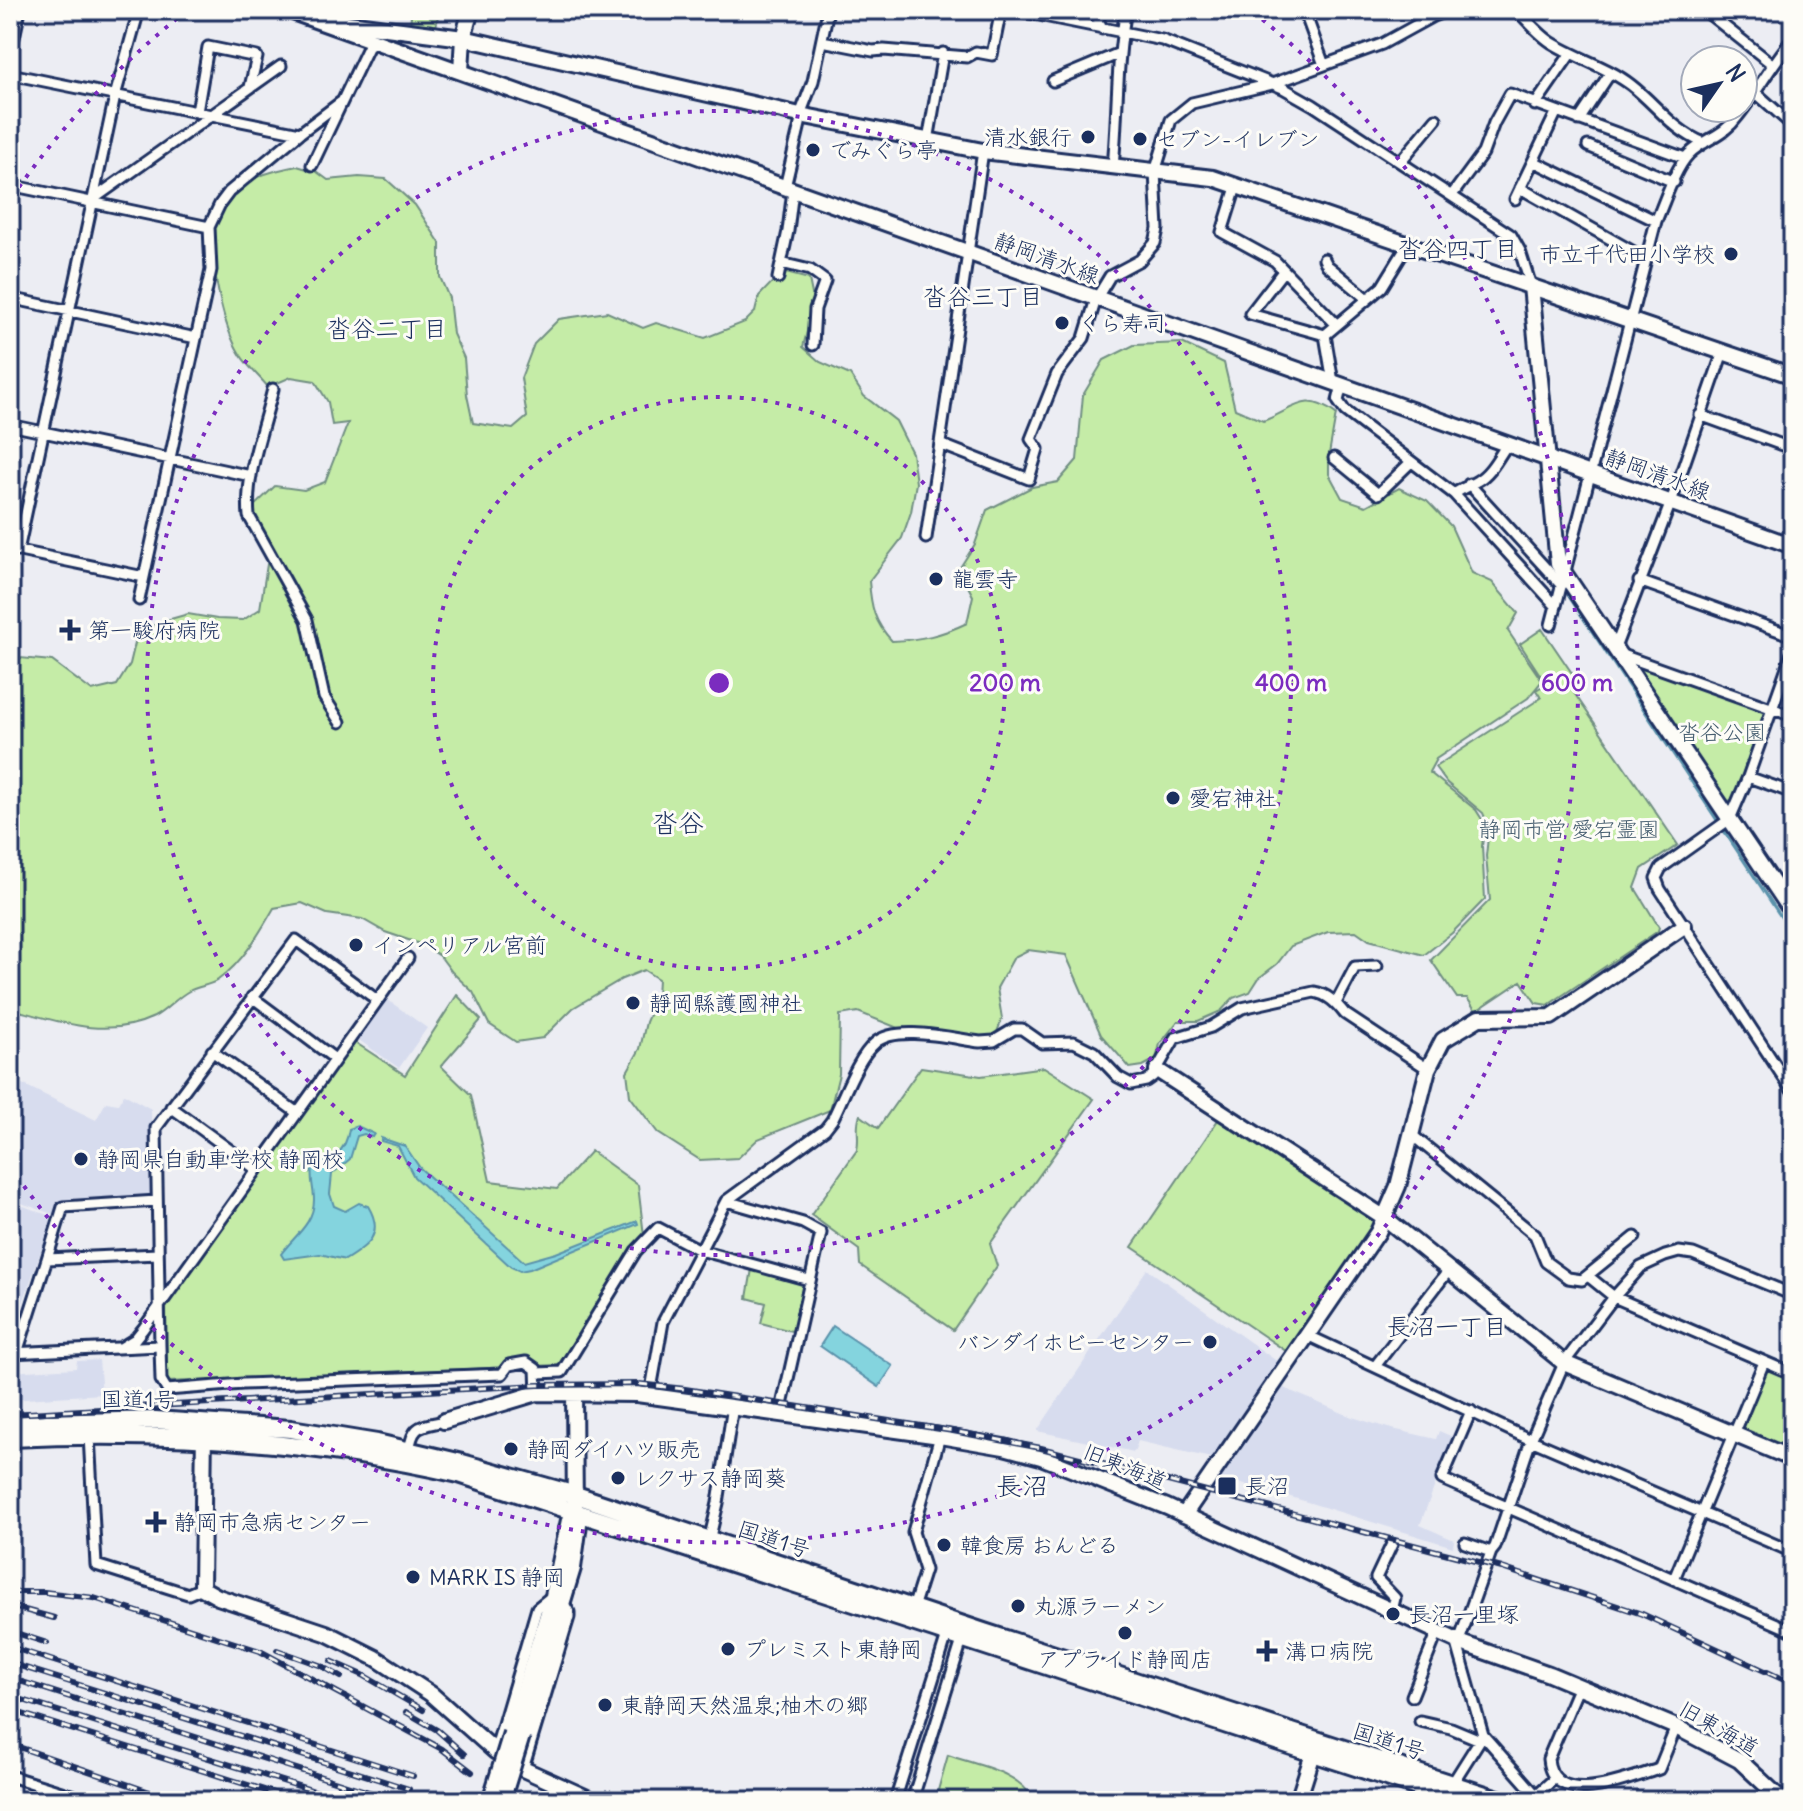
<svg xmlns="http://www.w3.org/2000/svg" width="1803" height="1811" font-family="Delius,'Klee One',sans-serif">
<rect width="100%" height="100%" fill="#ecedf3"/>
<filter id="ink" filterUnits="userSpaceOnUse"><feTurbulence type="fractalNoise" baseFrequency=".0125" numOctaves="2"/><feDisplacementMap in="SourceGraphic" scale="16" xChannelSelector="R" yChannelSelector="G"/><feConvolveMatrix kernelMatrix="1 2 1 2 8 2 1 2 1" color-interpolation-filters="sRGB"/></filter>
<g filter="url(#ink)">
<path fill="#d7dcee" d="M385 998 427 1028 399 1068 356 1038Z
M10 1046 21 1061 12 1079 96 1120 106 1102 118 1104 124 1094 151 1109 153 1198 60 1204 55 1215 10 1199Z
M10 1201 53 1217 18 1317H10Z
M1147 1269 1278 1362 1211 1458 1138 1441 1134 1452 1037 1431Z
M99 1360 102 1394 10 1400V1372L76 1368 77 1361Z
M1279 1386 1352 1417 1388 1428 1436 1439 1439 1431 1453 1437 1420 1525 1454 1540 1453 1547 1291 1497 1215 1477Z"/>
<path fill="#c5eca7" stroke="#708e82" stroke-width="2" d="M412 10H439L436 27 410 23Z
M297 166 317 172 328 180 359 177 386 179 415 205 440 243V277L449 298 453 334 464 358 467 395 473 423 513 429 527 417 521 378 534 344 559 319 607 312 643 328 656 323 705 338 745 322 755 312 759 296 782 272 809 279 814 304 803 347 820 362 850 375 864 396 896 421 912 453 916 483 911 512 902 538 869 581C871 607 874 622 892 641 920 640 942 635 967 623L973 596 959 569 975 544 987 510 1032 487 1058 482 1077 460 1083 395 1104 360 1134 345 1182 343 1224 363 1235 409 1263 421C1295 409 1305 390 1336 414L1329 454V474L1342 498 1366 506 1399 488 1427 501 1451 526 1472 573 1492 582 1518 613 1508 631 1542 681 1528 698 1436 759 1429 772 1476 810 1485 824 1482 846 1485 899 1452 933 1424 955 1369 940 1356 931 1328 932 1291 946 1277 964 1259 978 1250 992 1233 998 1221 1011 1198 1021H1178L1160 1044 1156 1059 1143 1066 1130 1068 1101 1035 1066 955 1028 950 1014 957 997 988 1002 1019 994 1040 913 1034 858 1012 840 1015 839 1074 830 1110 758 1139 738 1158 700 1160 658 1133 630 1096 627 1072 640 1049 646 1022 657 996 658 979 644 970 622 979 573 1008 543 1038 516 1042 489 1024 473 992 452 972 440 956 423 945 385 932 362 919 327 914 302 903 274 908C259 934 243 962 218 980 209 986 198 986 189 991 176 998 167 1010 154 1017 108 1039 62 1023 16 1010L10 1004V657L52 661 92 691 117 685 130 664 137 635 160 622 188 614 217 619 243 620 260 609 268 558 252 508 275 486 304 490 325 482 348 423 332 425 328 402 315 381 291 377 268 387C259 376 247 366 240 354 222 326 212 268 212 234 212 226 220 208 226 200 243 178 271 171 297 166Z
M1542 629 1578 682 1570 687 1678 845 1642 869 1635 888 1659 927 1658 931 1548 1005 1536 1003 1521 981 1476 1011 1467 998H1457L1431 960 1490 900 1486 856 1489 828 1483 813 1447 783 1435 767 1541 698 1536 690 1546 684 1520 644Z
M1642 667 1766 710 1733 800 1727 801 1640 670Z
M457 995 481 1020 441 1066 471 1095 490 1181 557 1189 591 1151 638 1185 644 1236 558 1365 167 1382 166 1302 353 1041 405 1075Z
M921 1067 981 1076 1044 1067 1094 1099 990 1244 997 1266 953 1330 860 1265 859 1250 811 1215 857 1150C860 1137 855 1127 860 1115L878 1128Z
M1220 1117 1377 1223 1289 1353 1132 1247Z
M752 1269 803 1282 805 1286 795 1328 791 1331 761 1323 766 1303 747 1298Z
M1770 1369 1793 1379V1437L1788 1448 1784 1450 1743 1432 1741 1428 1765 1370Z
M948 1755C978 1766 1020 1771 1034 1801H935Z"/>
<path fill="#84d4de" stroke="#5a92ab" stroke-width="2" d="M357 1126 374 1134 372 1137 364 1134 357 1136 350 1159 332 1174 330 1194 334 1206 345 1211 359 1203 368 1206C385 1234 368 1246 345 1260L320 1254 284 1259 281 1254C294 1236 314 1224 314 1200 314 1189 310 1180 312 1168 333 1159 346 1152 349 1129Z
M381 1138 405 1146 420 1168 524 1262 556 1253 637 1221 638 1224 530 1269 520 1271 511 1267 414 1177 398 1146 381 1141Z
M833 1326 893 1366 879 1387 820 1346Z"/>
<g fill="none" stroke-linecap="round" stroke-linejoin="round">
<path stroke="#5a92ab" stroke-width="3" d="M1568 595 1793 935"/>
<defs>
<path id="street" d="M1014 10 1162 40 1283 88 1313 105 1511 235 1520 251 1531 286
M1095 10 1102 29
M1304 10 1324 65
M1517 10C1528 21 1540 36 1554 44 1579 59 1608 67 1631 85 1658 106 1671 129 1704 143
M1704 10 1772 64
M822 41 873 51 884 50 967 57 976 52 992 55 1001 10
M10 56 20 10
M1706 60 1711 53
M10 74 300 133 341 102
M1053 81 1120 53
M1755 92 1793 126
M1535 105 1571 53
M197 112 208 47 257 57 250 87
M800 115 813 81 828 10
M1579 120 1611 72
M928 141 943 53
M1588 146 1674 182
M1533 161 1656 221
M1400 162 1436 119
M312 165 372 39
M1113 167C1118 115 1116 62 1126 10
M1237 184 1222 232 1275 261 1336 324
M10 185 209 227
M785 187 802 116
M1520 188 1646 259
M1452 195 1483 153 1494 123 1510 94 1685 158
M1515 199 1556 113
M92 200 281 66
M1324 259 1327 265 1368 299
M781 263 810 270 825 281 815 309 813 345
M1284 270 1250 314 1325 335
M778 278 788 231 793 190
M10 298 196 338
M1333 382 1325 335 1382 287 1409 243
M1342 385 1338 401 1345 411 1454 494 1556 606
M273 389C263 430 245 475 249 516L307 620 324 697 340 722
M1700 415 1793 449
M10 425 251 476
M940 444 1029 479 1038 449 1031 439 1057 374 1084 338 1096 299 1110 276 1140 260 1155 243 1158 229 1155 172 1171 120 1192 103 1272 84 1382 44 1433 16 1449 10
M1334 458 1378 494 1411 462
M1469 484 1561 585
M1454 494C1462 488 1469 486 1477 481 1490 474 1498 458 1506 446
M926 538 983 151
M10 549 144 577
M18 551 115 96 139 10
M1639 581 1793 636
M139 600 211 270 209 227 220 204 229 192 300 133
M1551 625 1656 221C1664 203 1675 168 1689 154 1705 138 1722 138 1738 116 1758 91 1772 63 1793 39
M1615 648 1671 502 1723 352
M1793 650 1748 777 1730 819 1661 868 1656 878 1660 889 1793 1092
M1619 654 1793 716
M1748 777 1793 793
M252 997 335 1059
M1336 1003 1355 967 1377 966
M212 1051 296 1112
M171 1107 256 1169
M1412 1135 1535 1235 1546 1262 1568 1278 1582 1280 1635 1237
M726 1201 803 1223 821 1233 780 1414
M47 1259 63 1207 157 1201
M1588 1276 1614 1297 1793 1374
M1307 1335 1531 1440 1793 1552
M160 1346 161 1380 167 1390 243 1384 502 1374 509 1365 526 1362 536 1369 537 1393
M122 1347 135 1339 143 1329 408 958
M10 1353 160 1346 156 1128 296 940 377 1000
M17 1353 47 1259 158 1254
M1376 1365 1449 1270
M537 1373 562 1372 636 1251 658 1228 700 1250 809 1280
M650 1395 663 1322 726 1201 825 1129 832 1120C843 1099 857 1058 875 1043 896 1024 954 1039 980 1042L994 1041 1014 1029H1022L1042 1043 1074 1042 1094 1052 1118 1077 1131 1084 1146 1081 1153 1076 1175 1038 1211 1027 1242 1008 1314 992C1328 994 1337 1004 1345 1014L1428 1069
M1471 1411 1442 1479 1793 1631
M89 1435 96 1565 188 1594 202 1588
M409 1451C413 1424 420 1427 444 1421
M709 1541 718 1503 733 1406
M1465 1543 1491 1552 1495 1547 1531 1440 1564 1363 1614 1297 1641 1267 1665 1256 1679 1252 1693 1254 1793 1295
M1674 1579 1764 1362
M913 1608 925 1570 913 1532 940 1436
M1392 1611 1395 1598 1376 1578 1392 1544
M1456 1640 1483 1735 1536 1795 1533 1801
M1459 1641 1491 1552
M1579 1686 1548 1759C1553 1811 1629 1778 1659 1769L1676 1727
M1412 1696 1438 1631
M1420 1721 1451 1728 1480 1740
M495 1751 537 1608 552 1596
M523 1769 569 1617V1612L563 1602
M10 1776 90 1801
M1452 1784 1483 1735
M1536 1795 1554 1779
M828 1801H838
M895 1801 948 1632
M912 1801 963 1637"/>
<path id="secondary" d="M317 19 463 38 800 115 983 151 1213 178 1793 376
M461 70 463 38 471 10
M1531 286 1558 564 1793 913
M1157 1070 1385 1218 1564 1363 1793 1459
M444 1421 537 1393 637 1394 940 1436 1004 1447 1041 1457 1167 1507 1464 1644 1549 1674 1676 1727 1739 1760 1783 1801
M204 1428 202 1588 218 1597 326 1633 376 1658 431 1694 495 1751 523 1769 594 1801
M1184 1515 1378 1232 1398 1186 1428 1069 1443 1040 1479 1018 1551 1017 1684 926
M511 1733 553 1596 569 1520 575 1512
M522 1736 573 1568 579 1524 575 1512 574 1392
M1298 1801 1316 1744"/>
<path id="primary" d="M287 10 1793 546"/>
<path id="highway" d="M10 1424 155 1420 291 1429 377 1443 462 1463 576 1495 984 1632 1504 1801
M10 1438C161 1431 311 1440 459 1474L1460 1801"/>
</defs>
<use href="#street" stroke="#1b2f5e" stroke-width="15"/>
<use href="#secondary" stroke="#1b2f5e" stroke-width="20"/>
<use href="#primary" stroke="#1b2f5e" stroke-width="20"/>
<use href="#highway" stroke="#1b2f5e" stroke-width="22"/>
<use href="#street" stroke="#fdfcf7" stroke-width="9"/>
<use href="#secondary" stroke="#fdfcf7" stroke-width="14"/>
<use href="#primary" stroke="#fdfcf7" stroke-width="14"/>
<use href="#highway" stroke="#fdfcf7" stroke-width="16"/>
<defs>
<path id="rail" d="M10 1414 538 1385 639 1384 685 1389 953 1431 1041 1448 1502 1568 1642 1614 1793 1684
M10 1592H44L94 1598 260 1651 442 1749 472 1772
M10 1606 54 1618
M10 1631 47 1643
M10 1647 413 1776
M277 1650 322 1666 341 1677
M331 1661 363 1675 423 1710
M10 1663 409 1789
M10 1678 397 1801
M10 1696 340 1799
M10 1710 299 1801
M406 1712 437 1730 464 1754
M10 1744 176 1801"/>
</defs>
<use href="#rail" stroke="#1b2f5e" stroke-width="6"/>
<use href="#rail" stroke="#fdfcf7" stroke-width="3" stroke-dasharray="9" stroke-linecap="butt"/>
<defs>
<path id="secondary-bridge" d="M490 1801 511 1733
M502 1801 522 1736"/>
</defs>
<use href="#secondary-bridge" stroke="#1b2f5e" stroke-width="20" stroke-linecap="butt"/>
<use href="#secondary-bridge" stroke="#fdfcf7" stroke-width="14"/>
</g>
</g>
<g fill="none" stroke="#7b2cbf" stroke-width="4" stroke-dasharray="4 8">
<circle cx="719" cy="683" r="286"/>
<circle cx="719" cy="683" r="572"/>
<path d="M12 197A858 858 0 0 1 185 12M1253 12A858 858 0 1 1 12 1169"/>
</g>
<g fill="#1b2f5e" stroke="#fdfcf7" stroke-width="3">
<circle cx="1088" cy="137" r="8"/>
<circle cx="1140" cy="139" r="8"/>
<circle cx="813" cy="150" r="8"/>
<circle cx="1731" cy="254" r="8"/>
<circle cx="1062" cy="323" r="8"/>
<circle cx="936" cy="579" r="8"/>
<path d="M66 618h8v8h8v8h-8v8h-8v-8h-8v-8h8z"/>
<circle cx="1173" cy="798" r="8"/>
<circle cx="356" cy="945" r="8"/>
<circle cx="633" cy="1003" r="8"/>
<circle cx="81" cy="1159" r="8"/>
<circle cx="1210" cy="1342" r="8"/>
<circle cx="511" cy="1449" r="8"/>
<circle cx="618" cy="1478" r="8"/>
<rect x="1217" y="1476" width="20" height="20" rx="4"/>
<path d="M152 1510h8v8h8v8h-8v8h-8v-8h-8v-8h8z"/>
<circle cx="944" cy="1545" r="8"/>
<circle cx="413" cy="1577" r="8"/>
<circle cx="1018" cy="1606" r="8"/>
<circle cx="1393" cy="1614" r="8"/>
<circle cx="1125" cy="1633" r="8"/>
<circle cx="728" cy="1649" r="8"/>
<path d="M1263 1639h8v8h8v8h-8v8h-8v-8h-8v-8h8z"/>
<circle cx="605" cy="1705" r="8"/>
</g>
<g text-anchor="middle" stroke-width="6" stroke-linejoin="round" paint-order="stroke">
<g font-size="22" fill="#1b2f5e" stroke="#fdfcf7" text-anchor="start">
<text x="1072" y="145" text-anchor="end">清水銀行</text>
<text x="1156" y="147">セブン-イレブン</text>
<text x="829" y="158">でみぐら亭</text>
<text x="1715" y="262" text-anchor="end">市立千代田小学校</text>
<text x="1078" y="331">くら寿司</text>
<text x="952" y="587">龍雲寺</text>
<text x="88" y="638">第一駿府病院</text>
<text x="1189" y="806">愛宕神社</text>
<text x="372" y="953">インペリアル宮前</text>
<text x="649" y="1011">靜岡縣護國神社</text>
<text x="97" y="1167">静岡県自動車学校 静岡校</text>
<text x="1194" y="1350" text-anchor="end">バンダイホビーセンター</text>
<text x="527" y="1457">静岡ダイハツ販売</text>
<text x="634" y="1486">レクサス静岡葵</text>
<text x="1245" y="1494">長沼</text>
<text x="174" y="1530">静岡市急病センター</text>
<text x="960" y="1553">韓食房 おんどる</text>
<text x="429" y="1585">MARK IS 静岡</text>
<text x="1034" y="1614">丸源ラーメン</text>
<text x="1409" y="1622">長沼一里塚</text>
<text x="744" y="1657">プレミスト東静岡</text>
<text x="1285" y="1659">溝口病院</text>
<text x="1125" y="1667" text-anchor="middle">アプライド静岡店</text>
<text x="621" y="1713">東静岡天然温泉;柚木の郷</text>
</g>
<g font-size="22" fill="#1b2f5e" stroke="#fdfcf7">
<text transform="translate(1047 258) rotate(20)" y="8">静岡清水線</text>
<text transform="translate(1658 474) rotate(20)" y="8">静岡清水線</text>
<text x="138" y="1407">国道1号</text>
<text transform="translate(1125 1466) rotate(22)" y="8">旧東海道</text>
<text transform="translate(774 1539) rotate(18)" y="8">国道1号</text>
<text transform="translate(1719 1728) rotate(30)" y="8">旧東海道</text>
<text transform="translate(1389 1741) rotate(18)" y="8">国道1号</text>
</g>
<g font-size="22" fill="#465e70" stroke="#fdfcf7">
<text x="1722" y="740">沓谷公園</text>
<text x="1569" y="837">静岡市営 愛宕霊園</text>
</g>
<g font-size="24" fill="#1b2f5e" stroke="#fdfcf7">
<text x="1458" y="257">沓谷四丁目</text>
<text x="983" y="305">沓谷三丁目</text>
<text x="387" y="337">沓谷二丁目</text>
<text x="1447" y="1335">長沼一丁目</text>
</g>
<g font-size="26" fill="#1b2f5e" stroke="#fdfcf7">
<text x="678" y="832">沓谷</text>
<text x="1022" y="1495">長沼</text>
</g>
</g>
<circle cx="719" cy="683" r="12" fill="#7b2cbf" stroke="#fdfcf7" stroke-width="4"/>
<g font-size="24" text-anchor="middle" font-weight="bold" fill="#7b2cbf" stroke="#fdfcf7" stroke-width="6" stroke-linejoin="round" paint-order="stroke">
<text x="1005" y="691">200 m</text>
<text x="1291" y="691">400 m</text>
<text x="1577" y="691">600 m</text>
</g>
<rect width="1803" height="1811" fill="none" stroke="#fdfcf7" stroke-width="40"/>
<rect x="20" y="20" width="1763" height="1771" fill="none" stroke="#1b2f5e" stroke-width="3" filter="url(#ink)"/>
<g transform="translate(1719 84) rotate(56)"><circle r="38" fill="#fdfcf7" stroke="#a3aaba" stroke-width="2"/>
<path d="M0-6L14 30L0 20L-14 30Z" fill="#1b2f5e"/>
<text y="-12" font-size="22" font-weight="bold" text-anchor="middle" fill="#1b2f5e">N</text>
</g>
</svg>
